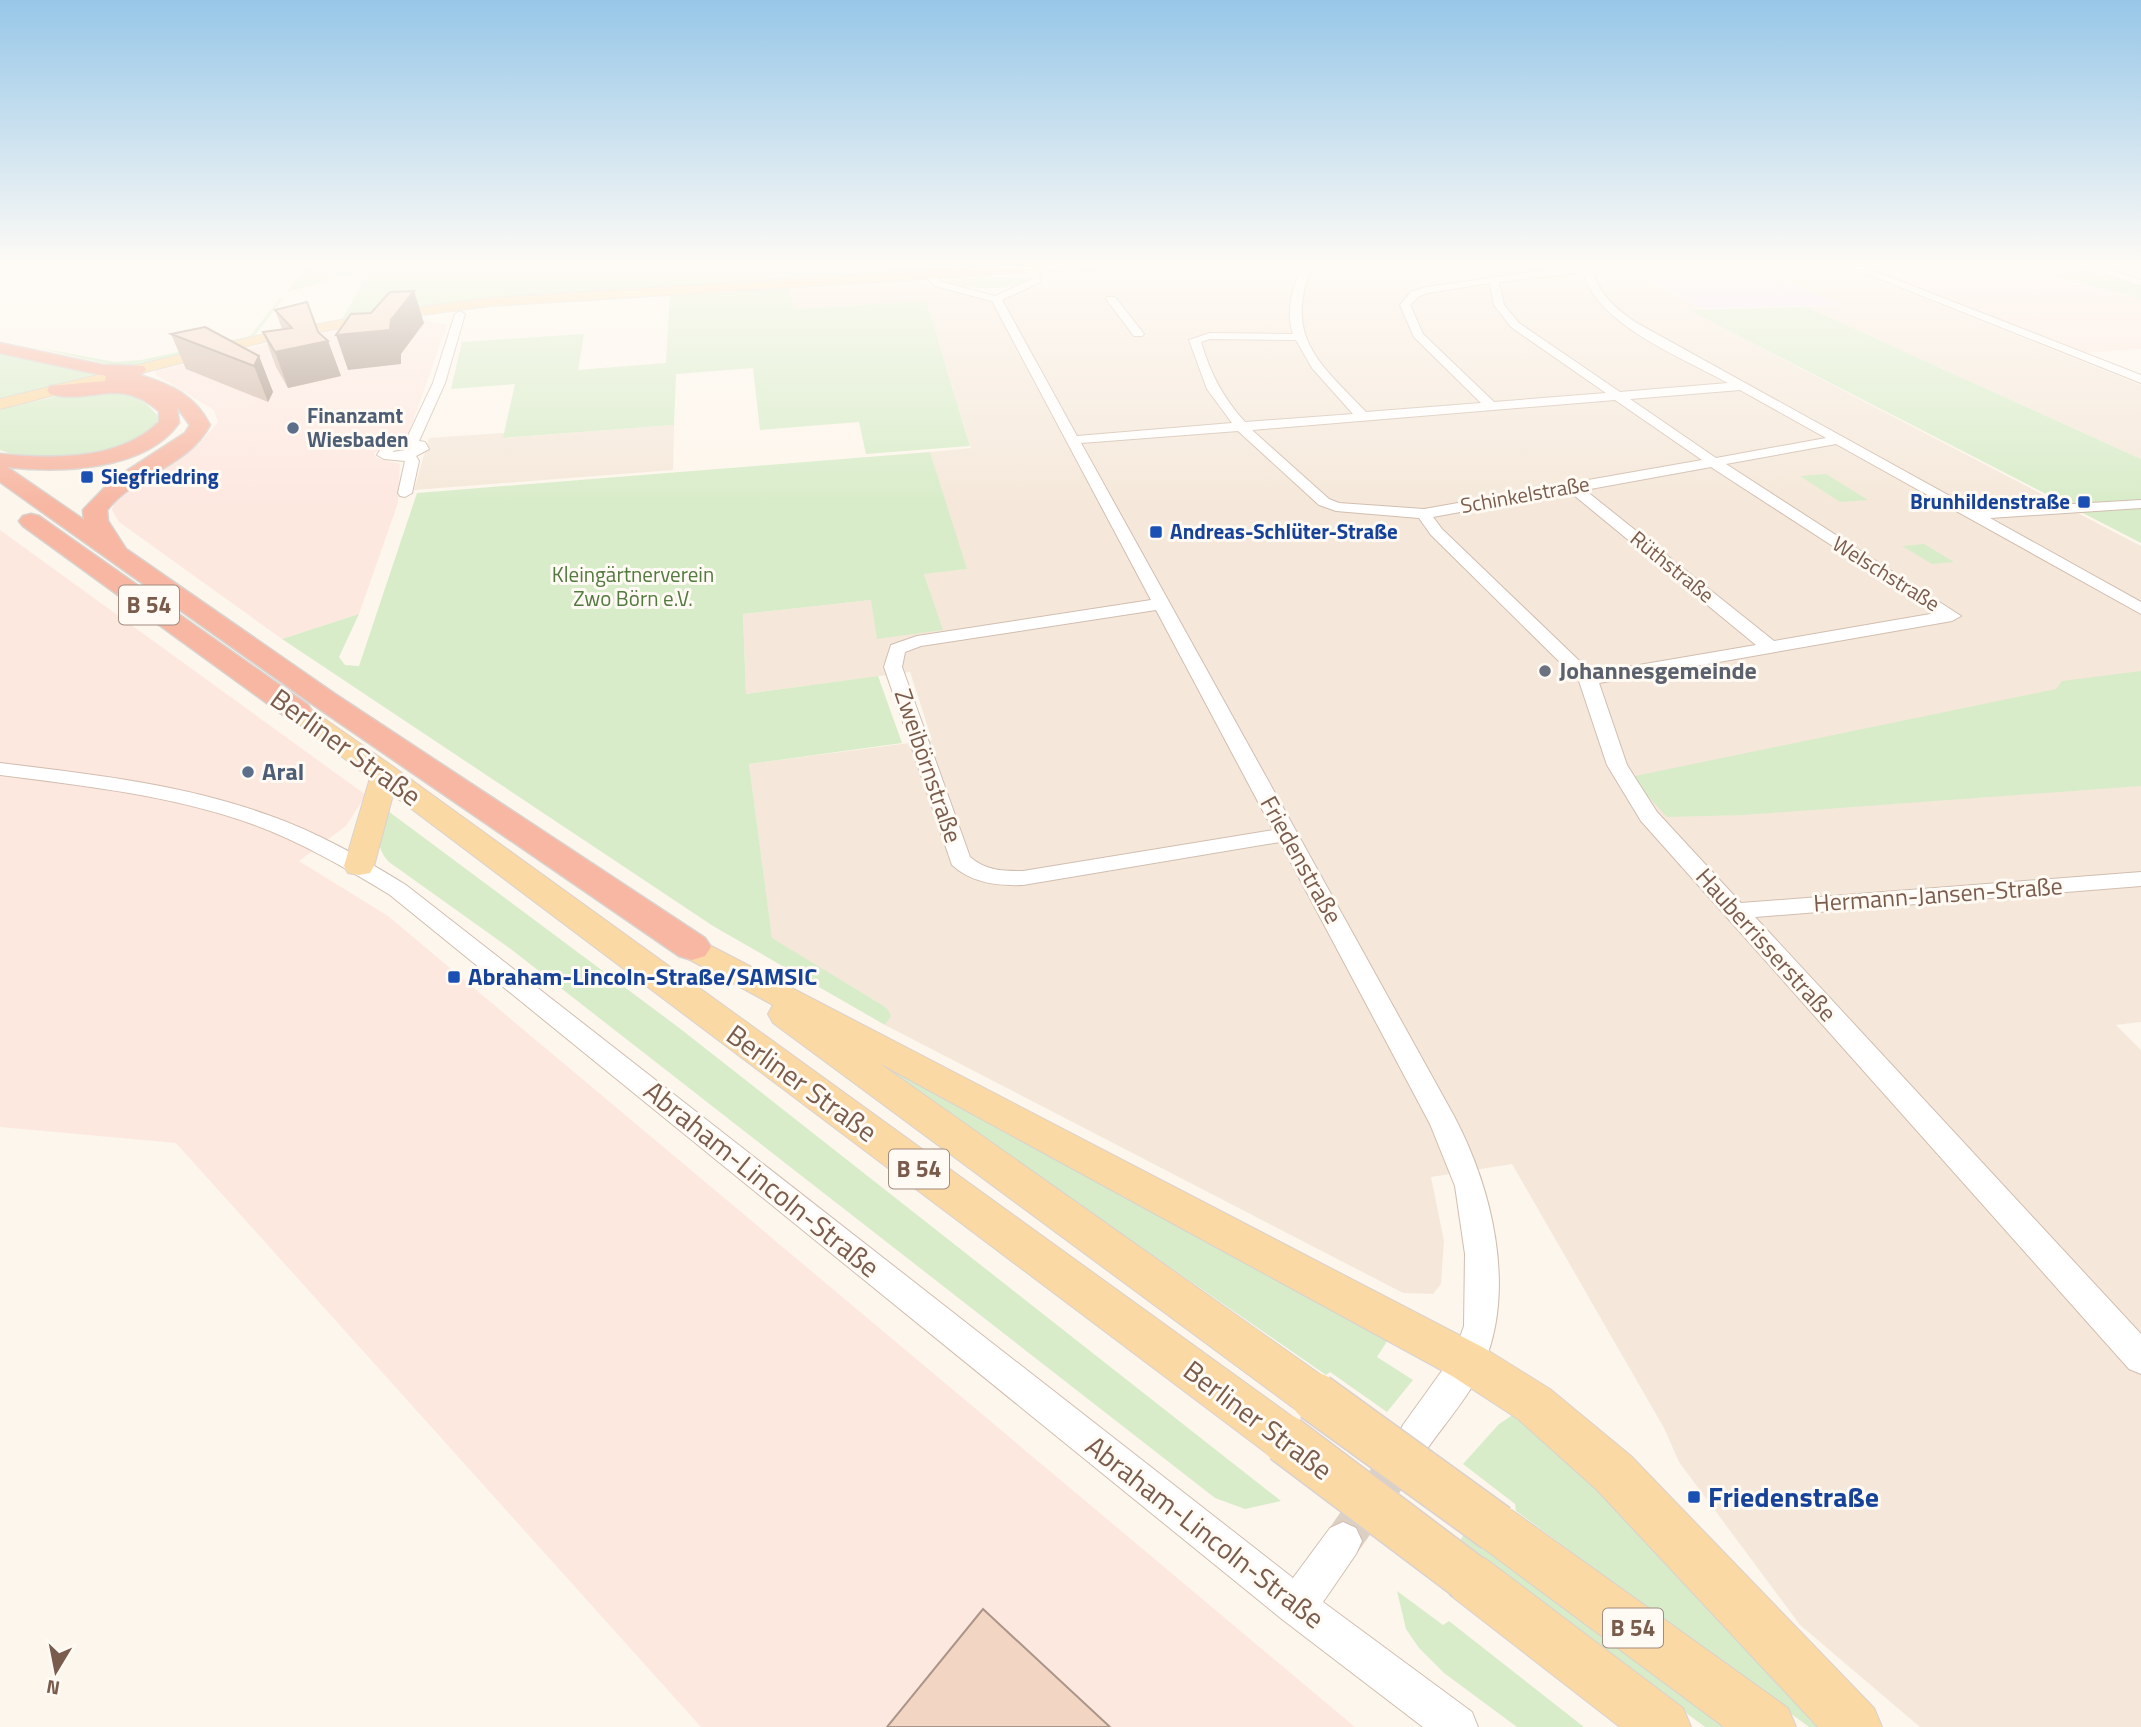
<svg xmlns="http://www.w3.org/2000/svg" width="2141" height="1727" font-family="'Titillium Web',sans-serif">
<rect width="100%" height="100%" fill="#fdf6ec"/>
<path fill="#f5e8da" d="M1156 264H1614L1703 309 1691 311 2141 546V1022L2116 1025 2141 1050V1727H1920L1800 1625 1679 1462 1664 1428 1512 1164 1431 1177 1444 1241 1441 1284 1433 1294 1403 1293 885 1025 890 1016 887 1008 772 939 749 764 932 740 910 672 746 694 743 614 871 600 942 630 924 573 966 569 930 452 971 448 926 301 794 309 789 287 913 279 933 288 976 295 993 301H1003L1011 295 1044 284 1055 271Z
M1746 264H1837L2141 385V459L1806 307 1841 305Z
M674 425 673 470 414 490 429 438 504 433V438Z"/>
<path fill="#fde8e0" d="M1856 264H2059L2081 271 2057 278 2141 299V349L2084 353Z
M411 318 447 325 408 435 374 453 377 458 400 464 398 503 359 614 282 639 119 522 112 510 114 500 136 483 198 445 218 422 214 410 156 375V371L311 333 364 322Z
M0 530 366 795 346 826 299 861 388 916 1355 1727H701L176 1143 0 1127Z"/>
<path fill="#f3e8fa" d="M1614 264H1746L1842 305 1703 309Z"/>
<path fill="#d8ecc9" d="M308 264H938L928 271 499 297 342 319 369 273 351 274 287 292Z
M2059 264H2069L2141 287V299L2056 277 2062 273 2078 271Z
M1016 276 1031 280C1012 291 966 289 945 283L956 279Z
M789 287 794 309 926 301 970 446 866 454 859 422 760 430 753 368 676 374 674 425 503 438 515 384 451 389 462 342 584 334 578 370 666 363 670 293Z
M280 298H283L253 338 125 368 34 347 115 362 141 360 250 336Z
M1806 307 2141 459V543L1689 310Z
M0 350 76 366 94 376 0 402Z
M83 391C113 391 137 390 157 415L158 427C149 432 140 440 130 444 96 459 34 464 0 450V409Z
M930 452 967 569 924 574 943 630 877 639 871 600 743 614 746 694 878 676 902 743 749 764 772 938 887 1008 891 1016 885 1025 713 926 282 639 359 614 339 657 345 665 359 666 417 493Z
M1826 474 1868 500 1840 502 1800 476Z
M1924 544 1954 562 1932 564 1902 546Z
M2141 671V786L1744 815 1667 817 1630 777 2056 689 2062 681Z
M384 808 678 1027 1281 1501 1245 1509 1215 1498 512 950 389 862C373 846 380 828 384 808Z
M873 1058 1391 1335 1377 1357 1413 1380 1387 1412 1330 1372 1326 1375 870 1060Z
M1517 1412 1564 1450 1837 1727H1809L1516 1511 1515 1504 1463 1464 1499 1424Z
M1466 1531 1731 1727H1705L1458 1544Z
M1397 1591 1443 1625 1449 1621 1584 1727H1517L1444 1673 1419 1648 1406 1629Z"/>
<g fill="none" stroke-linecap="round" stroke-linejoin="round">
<path stroke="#dcd0c4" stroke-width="37" stroke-dasharray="37 18" stroke-linecap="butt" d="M1343 1541 1404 1454"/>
<defs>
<path id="minor" d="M1303 264H1313C1282 336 1319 363 1366 412L1481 403 1414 337 1400 305 1411 292 1426 287 1591 264C1597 292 1612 306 1635 322L1975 510 2141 500V508L1990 518 2141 602V614L1836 444 1726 464 1961 616 1952 621 1599 683 1627 765 1657 812 1741 903 2141 872V886L1755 917 2141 1334V1374L2129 1369 1641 821 1607 765 1579 681 1431 535 1419 518 1336 511 1319 505 1238 431 1081 443 1454 1116C1492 1188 1516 1286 1484 1364 1471 1394 1446 1422 1427 1449L1415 1454 1403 1449 1397 1437 1403 1425 1454 1354 1464 1326 1465 1254 1455 1186 1430 1124 1280 842 1023 885C997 886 972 883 952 865L884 667 891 645 917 636 1151 600 992 301 934 286 924 274 932 272 942 282 995 296 1032 279 1028 268 1036 266 1041 282 1002 300 1077 436 1232 423 1207 389 1189 340 1210 333 1293 334C1285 309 1293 287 1303 264ZM1583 272C1597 325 1683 358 1728 383L1620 392 1519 323 1504 305 1499 282ZM1490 283 1494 305 1511 327 1606 393 1494 402 1423 334 1410 305 1419 296 1428 293ZM1210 339 1296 340 1312 368 1353 414 1245 422C1223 398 1210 373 1201 342ZM1740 390 1826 438 1716 458 1630 399ZM1615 400 1702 460 1424 509 1339 503 1329 499 1252 430ZM1711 467 1717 471 1936 613 1774 641 1585 490ZM1570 492 1756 645 1592 673 1442 529 1433 517ZM1156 610 1273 830 1023 871C1003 871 986 871 970 857L902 667 905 652 921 646Z
M1842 264H1856L2141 375V383Z
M2108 269 2141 280V286L2105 274Z
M1107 297H1115L1144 334 1142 336H1134L1106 299Z
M460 311 465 314 445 383 419 441 425 442 429 449 416 456 419 461 412 493 405 497 400 496 398 493 405 461 384 459 377 455 383 445 406 440 433 383 455 314ZM405 448 411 449 393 452V451Z
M0 763C90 774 182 784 268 815 317 832 362 858 406 885L1293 1578 1330 1528 1343 1522 1356 1528 1362 1541 1356 1554 1323 1602 1472 1712 1478 1727H1423L1283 1620 390 895C346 868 301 842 252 824 171 795 85 786 0 775Z"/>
<path id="major" d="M1034 264H1105L1099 268 490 306 391 319 268 341 0 409V399L268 333 391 311 490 298Z
M297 703 306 706 395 768 1301 1423 1308 1439 1301 1455 1285 1462 1269 1455 393 795 374 866 370 873 359 875 348 873 344 866 370 778 288 716 284 711 288 706Z
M692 936 1484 1348 1550 1389 1631 1456 1874 1708 1882 1727H1818L1597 1490 1518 1419 1452 1376 879 1063 1331 1382 1338 1397 1331 1412 1315 1418 1299 1412 773 1023 768 1014 773 1005 681 955 676 947 681 939Z
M1496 1504 1513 1511 1788 1708 1796 1727H1724L1479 1545 1472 1528 1479 1511Z
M1468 1552 1486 1559 1683 1708 1691 1727H1620L1450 1595 1443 1577 1450 1559Z"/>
<path id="highway" d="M0 343 103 365 144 366 146 370 140 375C171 385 195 395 210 425 188 467 135 474 107 510L108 521 126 549 335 694 705 938 711 947 705 956 692 960 679 956 315 706 0 482V454C52 459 119 461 159 422V411C117 375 94 405 50 394L47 390 50 386 105 381 106 376 0 353ZM177 407 190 425 185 433 111 481 83 510 84 520 7 467C60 473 145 471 179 423Z
M31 514 39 516 308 705 312 711 308 717 297 720 286 717 23 526 19 521 23 516Z"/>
</defs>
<use href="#minor" stroke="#d1beb0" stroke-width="2"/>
<use href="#major" stroke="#dad1cd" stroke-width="2"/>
<use href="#highway" stroke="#dad1cd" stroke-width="3"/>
<use href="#minor" fill="#fff" fill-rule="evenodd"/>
<use href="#major" fill="#fbd9a5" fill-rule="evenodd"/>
<use href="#highway" fill="#f7b7a3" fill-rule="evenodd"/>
<defs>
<path id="major-bridge" d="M1315 1397 1496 1528
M1285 1439 1468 1577"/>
</defs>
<use href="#major-bridge" stroke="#dad1cd" stroke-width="51" stroke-linecap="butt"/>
<use href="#major-bridge" stroke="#fbd9a5" stroke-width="48"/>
</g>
<path fill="#d1b7a8" d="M275 310 328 341 341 376 288 388 276 367 263 332 282 329Z
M171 334 259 356 273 392 268 402 186 369Z"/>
<path fill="#aa9588" d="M414 291 424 323 401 354V364L348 370 336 335 391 320Z
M328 341 341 376 288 388 275 352Z
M259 356 273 392 268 402 254 366Z"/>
<path fill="#f3d5c3" stroke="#aa9588" stroke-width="2" d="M414 291 391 320 390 330 336 335 351 314 371 313 390 292Z
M307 302 318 332 328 341 275 352 263 332 292 328 275 310Z
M205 327 259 356 254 366 171 334Z
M983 1609 1110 1727H887Z"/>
<linearGradient id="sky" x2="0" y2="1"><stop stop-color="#97c7e8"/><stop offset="0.52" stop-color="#fefbf6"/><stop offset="1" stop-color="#fefbf6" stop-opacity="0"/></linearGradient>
<rect width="2141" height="506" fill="url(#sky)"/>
<g fill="#5c6f8a" stroke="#fffaf3" stroke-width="2.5">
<circle cx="293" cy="428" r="7"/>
<circle cx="248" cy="772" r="7"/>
</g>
<g fill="#1a4fb4" stroke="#fffaf3" stroke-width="2.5">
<rect x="80" y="470" width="14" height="14" rx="3.5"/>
<rect x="2077" y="495" width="14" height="14" rx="3.5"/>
<rect x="1149" y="525" width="14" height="14" rx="3.5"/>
<rect x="447" y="970" width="14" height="14" rx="3.5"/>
<rect x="1687" y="1490" width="14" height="14" rx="3.5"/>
</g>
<circle fill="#6b7280" stroke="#fffaf3" stroke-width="2.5" cx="1545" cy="671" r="7"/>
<g text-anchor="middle" stroke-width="6" stroke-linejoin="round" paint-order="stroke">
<g font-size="21" font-weight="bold" fill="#4e5e75" stroke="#fffaf3" text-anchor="start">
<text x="307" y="423">Finanzamt<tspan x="307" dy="24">Wiesbaden</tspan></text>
</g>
<g font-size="21" font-weight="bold" fill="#164399" stroke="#fffaf3" text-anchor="start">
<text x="101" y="484">Siegfriedring</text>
<text x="2070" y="509" text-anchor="end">Brunhildenstraße</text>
<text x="1170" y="539">Andreas-Schlüter-Straße</text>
</g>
<g font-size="21" fill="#7a5c4d" stroke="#fffaf3">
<text transform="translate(1525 495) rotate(-10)" y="7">Schinkelstraße</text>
<text transform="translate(1672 567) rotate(39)" y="7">Rüthstraße</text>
<text transform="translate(1886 574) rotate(32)" y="7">Welschstraße</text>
</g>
<g font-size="21" fill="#537a41" stroke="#fffaf3">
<text x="633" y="582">Kleingärtnerverein<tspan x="633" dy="24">Zwo Börn e.V.</tspan></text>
</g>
<g fill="#fffaf3" stroke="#a28b7f" stroke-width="2">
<rect x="119" y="585.5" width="60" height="39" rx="5"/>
<rect x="889" y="1149.5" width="60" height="39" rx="5"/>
<rect x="1603" y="1608.5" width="60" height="39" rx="5"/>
</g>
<g font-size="23" font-weight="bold" fill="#7a5c4d">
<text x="149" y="613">B 54</text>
<text x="919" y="1177">B 54</text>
<text x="1633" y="1636">B 54</text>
</g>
<g font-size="24" font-weight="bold" fill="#5b616d" stroke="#fffaf3" text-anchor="start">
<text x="1559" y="679">Johannesgemeinde</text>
</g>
<g font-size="24" fill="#7a5c4d" stroke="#fffaf3">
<text transform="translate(928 766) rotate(71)" y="8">Zweibörnstraße</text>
<text transform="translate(1301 860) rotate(61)" y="8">Friedenstraße</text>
<text transform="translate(1938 895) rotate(-4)" y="8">Hermann-Jansen-Straße</text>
<text transform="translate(1766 945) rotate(48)" y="8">Hauberrisserstraße</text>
</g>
<g font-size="24" font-weight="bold" fill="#4e5e75" stroke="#fffaf3" text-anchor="start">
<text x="262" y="780">Aral</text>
</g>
<g font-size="24" font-weight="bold" fill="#164399" stroke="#fffaf3" text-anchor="start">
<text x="468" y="985">Abraham-Lincoln-Straße/SAMSIC</text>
</g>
<g font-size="28" fill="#7a5c4d" stroke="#fffaf3">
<text transform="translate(346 747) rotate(36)" y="10">Berliner Straße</text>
<text transform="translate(802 1083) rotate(36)" y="10">Berliner Straße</text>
<text transform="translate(762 1179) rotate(39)" y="10">Abraham-Lincoln-Straße</text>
<text transform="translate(1258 1420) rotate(37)" y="10">Berliner Straße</text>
<text transform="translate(1205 1532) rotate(38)" y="10">Abraham-Lincoln-Straße</text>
</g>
<g font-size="28" font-weight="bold" fill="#164399" stroke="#fffaf3" text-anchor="start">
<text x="1708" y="1507">Friedenstraße</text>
</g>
</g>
<g transform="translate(56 1671) rotate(190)" stroke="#fffaf3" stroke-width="5" paint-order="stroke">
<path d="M0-5L12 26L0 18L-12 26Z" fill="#7a5c4d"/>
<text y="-10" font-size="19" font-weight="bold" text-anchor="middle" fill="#7a5c4d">N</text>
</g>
</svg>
